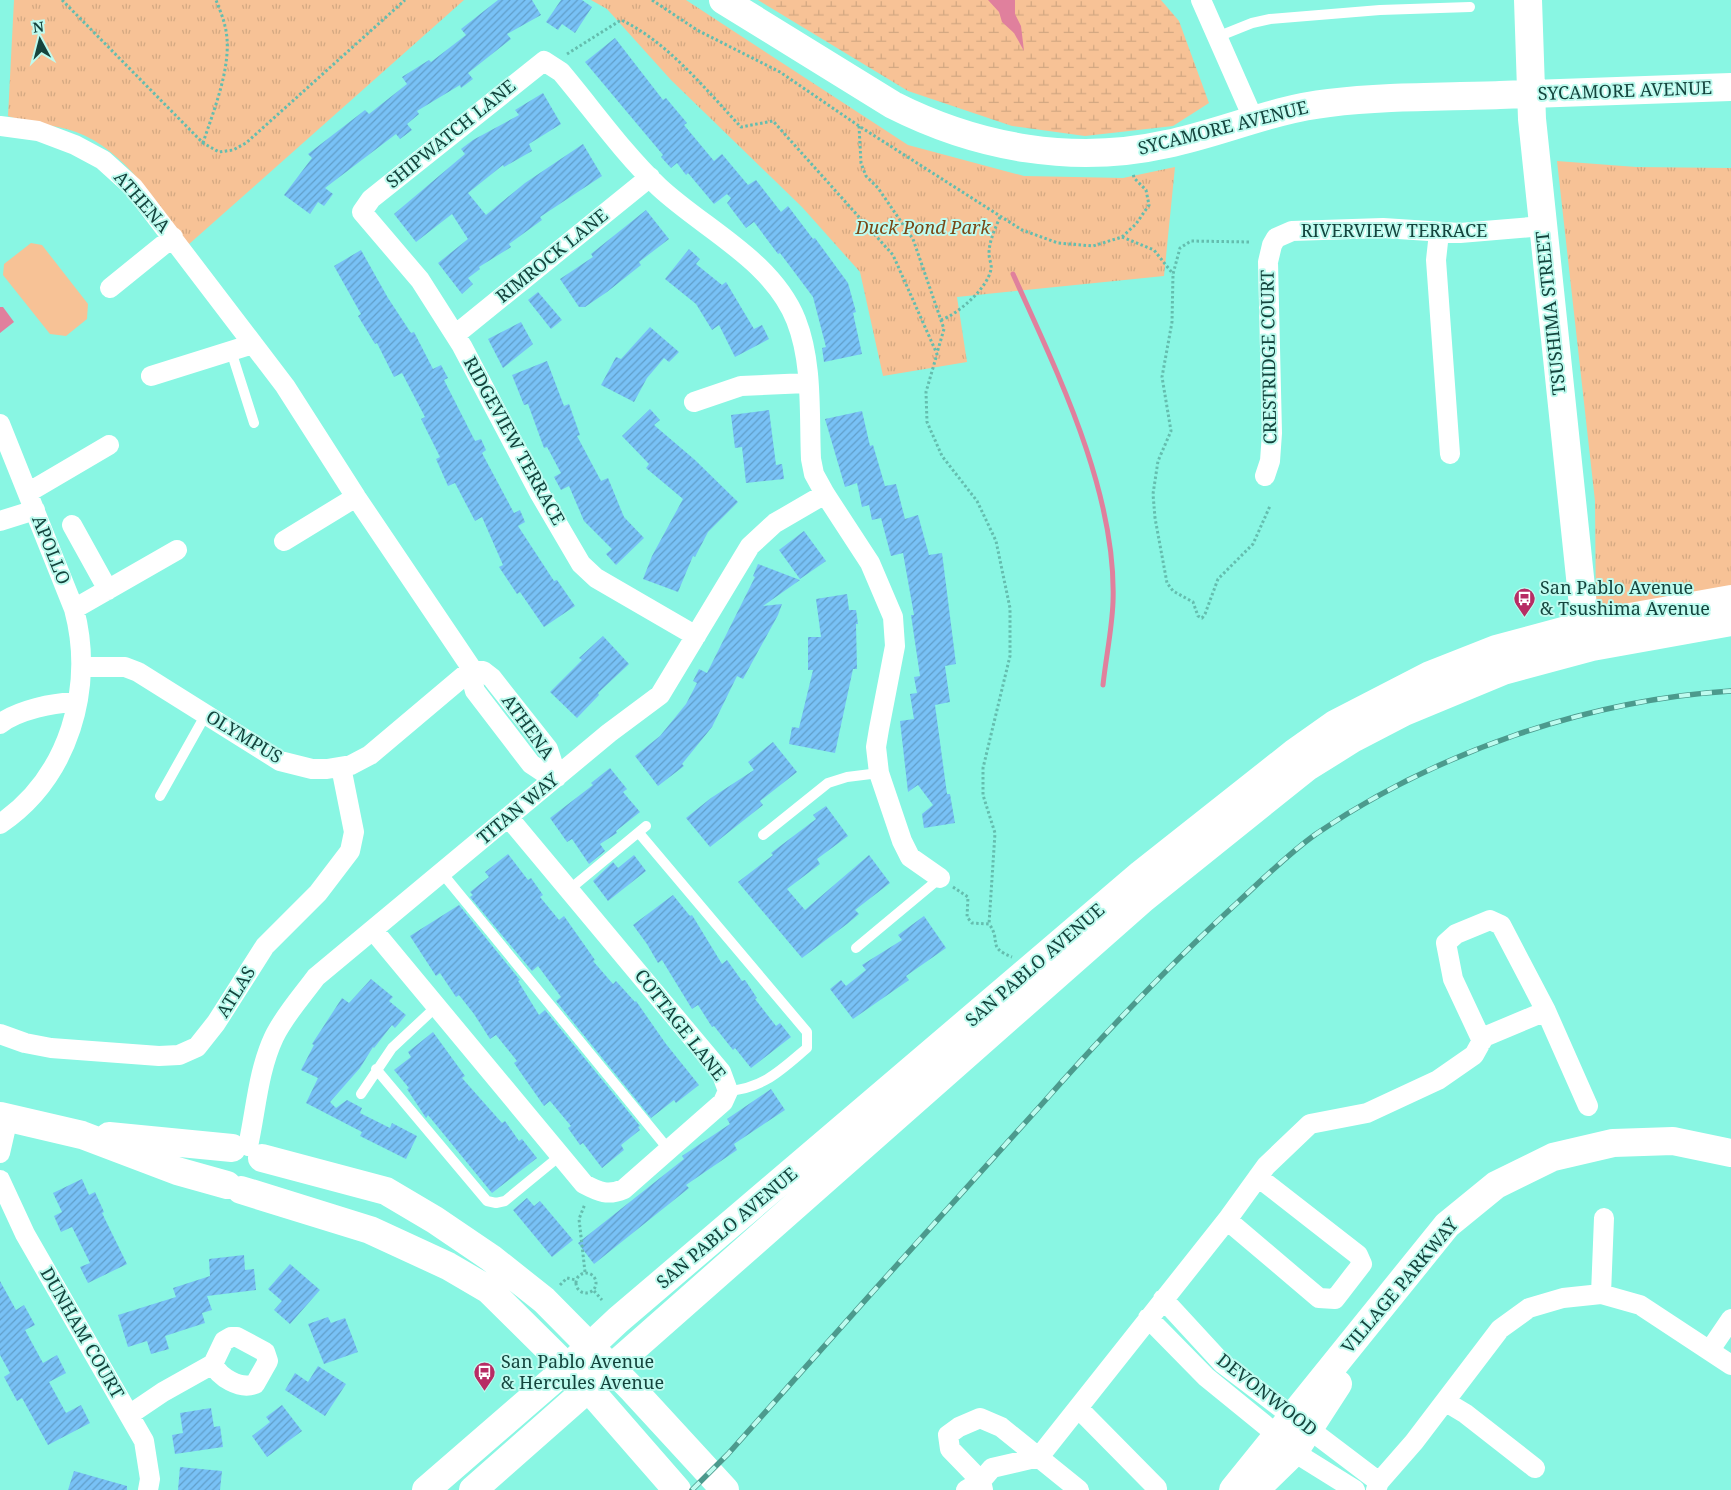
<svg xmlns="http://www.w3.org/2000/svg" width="1731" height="1490" font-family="'Noto Serif',serif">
<defs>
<pattern id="grass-tufts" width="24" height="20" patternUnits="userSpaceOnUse" patternTransform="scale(1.25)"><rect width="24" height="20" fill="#f7c296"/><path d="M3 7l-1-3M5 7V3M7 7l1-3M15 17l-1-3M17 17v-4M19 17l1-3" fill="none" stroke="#d3a882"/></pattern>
<pattern id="wetland-marsh" width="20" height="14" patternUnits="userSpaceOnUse" patternTransform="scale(1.25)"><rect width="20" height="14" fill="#f7c296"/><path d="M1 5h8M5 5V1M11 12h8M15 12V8" fill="none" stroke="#d3a882"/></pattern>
<pattern id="building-hatch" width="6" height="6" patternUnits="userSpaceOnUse" patternTransform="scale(1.25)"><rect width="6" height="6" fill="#78c1f6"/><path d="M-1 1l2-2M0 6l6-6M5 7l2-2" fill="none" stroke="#619ec8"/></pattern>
</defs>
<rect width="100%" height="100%" fill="#89f6e3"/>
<path fill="url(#grass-tufts)" d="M14 0H464L188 245C158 204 125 150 76 132 54 124 29 124 8 116Z
M591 0H686L908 145 1024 176 1123 178 1175 167 1164 276 957 297 967 362 883 376 860 272 802 207 671 80 607 9Z
M1557 161 1636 167 1731 168V621H1596L1595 501Z"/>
<path fill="url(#wetland-marsh)" d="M758 0H1161L1179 21 1209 103 1173 126 1085 136 1012 126 908 91Z"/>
<path fill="#f7c296" d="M31 243 42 245 88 304 87 319 66 336 50 334 3 275 4 264Z"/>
<path fill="#e0809d" d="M988 0H1015V14L1021 26 1024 51 1014 33 1002 22 999 12Z
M0 307H3L14 322 0 333Z"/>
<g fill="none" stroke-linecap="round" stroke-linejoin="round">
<path stroke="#e0809d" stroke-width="5" d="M1013 274C1057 372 1117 492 1113 602 1112 629 1106 657 1103 685"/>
</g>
<path fill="url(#building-hatch)" d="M498 0H532L541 15 507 34 511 39 468 73 473 79 461 88 460 85 417 111 419 114 407 124 412 130 400 139 396 134 325 188 333 194 324 206 318 202 310 214 284 195 312 158 308 154 365 110 369 114 407 84 402 77 429 60 431 62 466 35 461 29Z
M561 0H582L592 7 575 33 562 24 558 30 546 22Z
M615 38 663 100 666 98 687 123 684 125 714 161 722 154 748 185 756 180 781 212 788 206 813 239 815 238 848 283 856 312 853 313 862 354 824 362 822 348 826 347 813 297 780 253 778 254 754 222 746 228 727 203 731 198 727 194 714 204 688 173 686 175 677 163 671 168 661 157 663 155 585 62Z
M543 93 561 124 529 144 532 151 504 167 503 165 468 193 486 215 525 183 583 144 602 176 540 217 542 220 509 244 511 247 479 267 480 269 468 278 473 284 462 294 438 263 468 239 452 214 416 242 394 214 465 154 461 149 473 140 519 115 515 110Z
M646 210 669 239 639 262 641 265 607 292 585 307H579L560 279 593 257 591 254Z
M689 249 700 259 696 264 722 285 726 282 754 329 762 325 769 339 735 357 719 325 712 330 696 304 665 279Z
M361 250 388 298 411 333 414 332 433 369 441 365 448 378 444 380 475 441 481 439 486 450 482 453 514 513 520 510 525 522 518 526 554 581 557 580 575 606 544 627 520 592 517 594 499 567 503 565 482 517 475 521 455 483 448 486 436 459 440 457 421 419 425 417 402 373 394 377 377 343 375 344 358 316 361 314 334 266Z
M538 292 562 320 551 329 528 300Z
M521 322 533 344 503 368 488 339Z
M650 327 679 352 669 362 664 358 647 378 634 402 601 385 616 357 621 359Z
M547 361 564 406 569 404 580 435 577 436 601 481 608 478 624 517 644 538 616 565 606 554 612 549 584 521 569 486 561 490 554 477 561 473 547 447 544 448 528 404 524 405 512 375Z
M650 409 660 420 654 425 695 460 738 502 708 532 695 557 693 556 678 592 643 579 652 556 683 499 646 468 649 464 622 436Z
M769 410 776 465 782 464 784 479 746 483 742 447 735 448 731 415Z
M862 411 870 446 873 445 885 486 896 484 905 519 918 515 929 555 942 553 956 664 945 666 950 702 935 705 947 794H950L955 823 924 828 922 814 933 805 918 785 908 792 900 721 914 719 910 694 917 693 914 677 920 676 911 615H914L903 553 891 556 881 518 872 520 869 505 862 507 857 483 845 487 825 419Z
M804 531 826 561 800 579 779 550Z
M758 564 800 580 763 606 782 604 778 615 743 679 737 676 712 727 682 764 684 766 658 786 635 756 660 736 686 704 697 683 693 681 699 669 707 673 755 577 753 576Z
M847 594 849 610H856L858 624H856L857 669H853L835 753 789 744 792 727 799 728 813 670H808V637H821L816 599Z
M603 636 629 664 598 693 599 695 577 718 550 692 582 660 579 658Z
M773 742 797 772 760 801 763 805 710 847 686 818 711 798 754 770 748 762Z
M610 768 627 789 623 792 640 812 616 831 617 833 600 844 605 851 589 864 572 839 567 842 550 818 593 785 591 783Z
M826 806 848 836 817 859 820 864 787 889 805 910 869 855 890 883 855 910 859 914 847 924 802 958 738 882 773 855 771 853 816 819 813 815Z
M508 854 528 880 531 878 543 895 540 897 559 920 564 916 595 960 593 961 613 984 616 981 635 1002 636 1001 666 1044 699 1085 676 1103 674 1100 651 1118 556 1001 561 997 538 966 532 971 470 897 473 895 470 892 489 877 485 872Z
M634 855 646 871 608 901 593 881 613 862 618 868Z
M673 895 690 916 692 915 722 964 727 960 742 981 745 980 757 998 755 999 776 1026 780 1023 791 1037 751 1068 735 1048 733 1050 714 1026 712 1027 698 1005 692 1009 662 960 658 963 647 944 633 925Z
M459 905 520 980 518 981 539 1015 545 1010 640 1126 638 1127 640 1130 621 1145 624 1150 602 1168 583 1143 580 1145 568 1128 571 1126 550 1101 544 1106 514 1063 517 1061 496 1035 490 1039 474 1014 459 995 456 997 440 973 436 976 410 936Z
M924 916 946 948 906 976 909 980 853 1019 830 989 841 980 846 986 866 970 862 965 902 940 898 935Z
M371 979 393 997 389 1001 406 1015 395 1028 392 1025 374 1048 373 1047 360 1068 330 1102 336 1108 347 1100 362 1108 360 1113 390 1128 392 1123 417 1136 406 1159 360 1136 362 1132 306 1103 318 1078 301 1070 314 1045 312 1044 342 998 349 1003Z
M433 1032 465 1076 462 1078 502 1123 505 1121 519 1141 522 1139 537 1158 492 1193 428 1115 426 1118 407 1089 409 1088 394 1070 411 1057 408 1052Z
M771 1089 785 1110 734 1144 737 1150 686 1185 689 1188 594 1264 578 1243 684 1159 682 1156 730 1124 727 1119Z
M82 1179 89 1195 95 1192 104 1212 102 1213 127 1264 88 1283 80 1267 90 1263 72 1227 61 1232 54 1216 62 1212 53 1193Z
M527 1198 534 1206 540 1201 573 1240 552 1257 513 1210Z
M244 1255 245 1270 254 1269 256 1290 207 1296 212 1310 202 1313 205 1323 165 1336 169 1349 151 1354 147 1341 128 1347 118 1315 176 1297 173 1288 210 1276 209 1259Z
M290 1264 320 1290 290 1324 274 1310 282 1301 268 1289Z
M0 1281 16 1310 24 1305 35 1325 25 1330 43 1363 57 1355 66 1373 49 1382 66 1413 81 1405 90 1423 48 1445 22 1398 17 1401 4 1377 10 1373 0 1355Z
M328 1317 331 1323 345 1318 358 1352 324 1364 308 1324Z
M318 1366 346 1384 325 1416 285 1390 295 1373 308 1382Z
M282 1405 302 1431 267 1457 252 1436 270 1422 266 1417Z
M211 1408 214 1427 220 1426 223 1447 175 1454 172 1435 183 1433 180 1413Z
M180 1467 222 1471 220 1490H178Z
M74 1471 127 1486V1490H68Z"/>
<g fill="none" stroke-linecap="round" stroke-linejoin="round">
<path stroke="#64bdae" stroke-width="3" stroke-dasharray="2.5 2.5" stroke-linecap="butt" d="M62 0 203 143 219 152 233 150 246 143 405 0
M652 0 697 30 780 72 859 126 1022 230 1058 243 1093 246 1122 237 1136 224 1149 205 1146 190 1134 178 1133 173
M567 54 621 20C667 41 707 91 741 127L773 121 893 255 937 354 926 392 927 422 942 456 977 501 996 541 1010 608V656L983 768V795L995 833 989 924
M859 126 861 163 866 176 878 188 913 239 944 329 937 353
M203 143C214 109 234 62 225 26 223 17 219 8 216 0
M1122 237 1154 250 1173 274
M1249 242 1191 241 1180 248 1173 274 1172 322 1162 377 1171 431 1158 461 1153 494 1155 518 1167 583 1173 591 1193 602 1198 616 1202 618 1205 614 1218 579 1253 544 1270 506
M941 320C958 314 988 288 991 269 992 265 989 259 989 254 989 241 995 229 1000 217
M953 887 968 897 967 917 972 923 989 924C1002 941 986 947 1012 957
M585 1272 579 1219 585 1204
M576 1283a10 10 0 1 1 20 0a10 10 0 1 1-20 0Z
M560 1285 567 1278 576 1280
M594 1291 602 1300"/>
<path stroke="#fff" stroke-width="10" d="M1217 37 1252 23 1270 19 1380 10 1470 7
M231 351 254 423
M160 796 206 714
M639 833 807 1032V1048C781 1070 764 1088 728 1091
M763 835 828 783 847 777 879 773
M442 873 669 1150
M570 889 646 826
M856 948 940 878
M376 1069 487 1201 496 1203 505 1201 561 1155
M361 1094 392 1048 437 1006"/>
<path stroke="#fff" stroke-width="20" d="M1201 0 1253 118
M0 126 38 131 75 145 103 160 134 188 285 386 356 497 472 669 370 755 351 765 327 769H312L280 761 138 672 125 667H82
M1439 233 1436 260 1450 454
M110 288 173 237
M455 335 650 177
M151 376 253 344
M694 402 741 386 807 383
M0 424 74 609C95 688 69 777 0 824
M1265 476 1270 461 1272 433 1268 262 1272 245 1276 238 1292 231 1383 228 1460 233 1543 226
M29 492 109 445
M0 521 35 510
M72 525 108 590
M284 541 356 497
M74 609 177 550
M696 636 596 578 581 564 540 494 462 346 420 280 362 212 371 199 544 61 561 72C593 110 623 153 659 187 704 229 772 260 796 320 813 363 809 414 811 459L814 474 825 494 870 563 893 617 895 646 879 729 876 747 879 773 902 841 910 857 940 878
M472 669 483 671 492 678 548 749 557 777 543 772 531 764 475 691 472 680Z
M0 724C16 711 56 701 77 703
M373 930 584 1184C599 1192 608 1196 624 1189L723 1102 728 1091 721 1072 508 817
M0 1034 25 1043 51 1048 159 1056 179 1055 197 1047 216 1023 265 946 318 893 350 851 354 832 341 767
M1482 1041 1453 979 1446 943 1456 934 1490 920 1501 925 1546 1011 1588 1106
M248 1146C256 1110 258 1071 274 1037 284 1016 302 996 316 977L609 733 660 695 750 546 775 523 825 494
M0 1153 8 1118
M0 1180 25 1234 144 1441 150 1479 148 1490
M1227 1220 1319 1298 1335 1299 1362 1264 1358 1255 1258 1177
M1601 1294 1640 1305 1731 1365
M1163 1299 1222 1363 1379 1482
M1148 1318 1206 1377 1276 1434 1294 1452 1355 1490
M1710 1350 1731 1319
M1446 1402 1466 1414 1535 1468
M1079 1409 1157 1488V1490
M129 1415 163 1392 213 1364 224 1341 231 1337H237L265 1352 268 1361 255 1384C240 1390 219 1377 213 1364
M966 1490 981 1481 992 1468 1039 1457 1227 1220 1266 1166 1310 1124 1367 1113 1438 1080 1474 1055 1484 1037 1546 1011
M983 1490 981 1481 950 1449 948 1435 959 1427 980 1418 1001 1427 1079 1490
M1376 1490 1379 1482 1414 1442 1500 1329 1529 1308 1563 1298 1601 1294 1604 1218"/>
<path stroke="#fff" stroke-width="28" d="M723 0 893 105C978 148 1074 165 1167 144 1221 133 1273 109 1329 103 1385 96 1443 97 1500 95 1577 93 1654 90 1731 87
M1528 0 1532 119 1585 625
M0 1116 82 1135 177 1171 227 1185
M109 1136 232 1148
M262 1158 386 1191 435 1220 491 1258 544 1300 633 1390 725 1490
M241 1190 370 1230 448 1266 489 1290 588 1388 677 1490
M1233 1490 1447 1225 1496 1185 1553 1157 1613 1143 1673 1141 1731 1153
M1255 1490 1294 1452 1338 1384"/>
<path stroke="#fff" stroke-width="28" d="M426 1490 567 1368 618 1320 1141 874 1294 753 1335 724 1430 675 1496 649 1585 625 1731 599
M473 1490 1144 898 1306 768 1354 738 1404 712 1503 671 1592 647 1731 622"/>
<defs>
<path id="rail" d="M692 1490 728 1454C832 1337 937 1220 1042 1104 1104 1034 1168 966 1237 903 1263 879 1288 854 1316 834 1435 753 1587 700 1731 691"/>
</defs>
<use href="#rail" stroke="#4c9a8d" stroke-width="5.5"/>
<use href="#rail" stroke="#befbef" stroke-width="4" stroke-dasharray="11" stroke-linecap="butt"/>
</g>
<defs>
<symbol id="bus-pin" viewBox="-11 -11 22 30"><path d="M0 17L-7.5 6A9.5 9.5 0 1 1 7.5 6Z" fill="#b72c64" stroke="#befbef"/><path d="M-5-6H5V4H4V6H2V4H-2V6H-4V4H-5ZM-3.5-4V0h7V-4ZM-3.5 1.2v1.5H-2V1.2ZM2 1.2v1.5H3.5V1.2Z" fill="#fff"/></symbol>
</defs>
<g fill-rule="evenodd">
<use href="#bus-pin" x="1512" y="586" width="25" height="34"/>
<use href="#bus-pin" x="472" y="1360" width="25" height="34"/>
</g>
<g text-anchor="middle" stroke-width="4" stroke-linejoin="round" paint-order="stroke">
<g font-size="18" fill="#14443d" stroke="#befbef">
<text transform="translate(1625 91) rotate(-2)" y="6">SYCAMORE AVENUE</text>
<text transform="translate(1223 128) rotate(-14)" y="6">SYCAMORE AVENUE</text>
<text transform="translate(451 134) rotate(-39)" y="6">SHIPWATCH LANE</text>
<text transform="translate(142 202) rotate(49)" y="6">ATHENA</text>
<text x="1394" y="237">RIVERVIEW TERRACE</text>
<text transform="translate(552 256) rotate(-39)" y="6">RIMROCK LANE</text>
<text transform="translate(1551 313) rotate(-96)" y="6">TSUSHIMA STREET</text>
<text transform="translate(1269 357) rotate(-91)" y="6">CRESTRIDGE COURT</text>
<text transform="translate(514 441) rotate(61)" y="6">RIDGEVIEW TERRACE</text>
<text transform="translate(51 550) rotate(68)" y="6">APOLLO</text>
<text transform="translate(528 727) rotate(54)" y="6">ATHENA</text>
<text transform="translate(244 737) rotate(31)" y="6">OLYMPUS</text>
<text transform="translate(518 809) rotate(-40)" y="6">TITAN WAY</text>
<text transform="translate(1035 965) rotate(-41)" y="6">SAN PABLO AVENUE</text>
<text transform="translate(236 992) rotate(-58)" y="6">ATLAS</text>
<text transform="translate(680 1025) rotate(52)" y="6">COTTAGE LANE</text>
<text transform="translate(727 1228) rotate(-40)" y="6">SAN PABLO AVENUE</text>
<text transform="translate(1400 1286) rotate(-50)" y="6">VILLAGE PARKWAY</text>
<text transform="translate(82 1333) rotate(60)" y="6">DUNHAM COURT</text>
<text transform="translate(1267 1395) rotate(38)" y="6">DEVONWOOD</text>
</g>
<g font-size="18" font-style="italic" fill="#784715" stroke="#befbef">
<text x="923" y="234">Duck Pond Park</text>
</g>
<g font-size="18" fill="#14443d" stroke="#befbef" text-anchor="start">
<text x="1540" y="594">San Pablo Avenue<tspan x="1540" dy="21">&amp; Tsushima Avenue</tspan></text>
<text x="501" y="1368">San Pablo Avenue<tspan x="501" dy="21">&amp; Hercules Avenue</tspan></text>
</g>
</g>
<g transform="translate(40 40) rotate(353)" stroke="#befbef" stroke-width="4" paint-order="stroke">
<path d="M0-4L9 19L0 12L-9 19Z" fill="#14443d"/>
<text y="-8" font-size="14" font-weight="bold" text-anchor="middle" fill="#14443d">N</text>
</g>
</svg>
